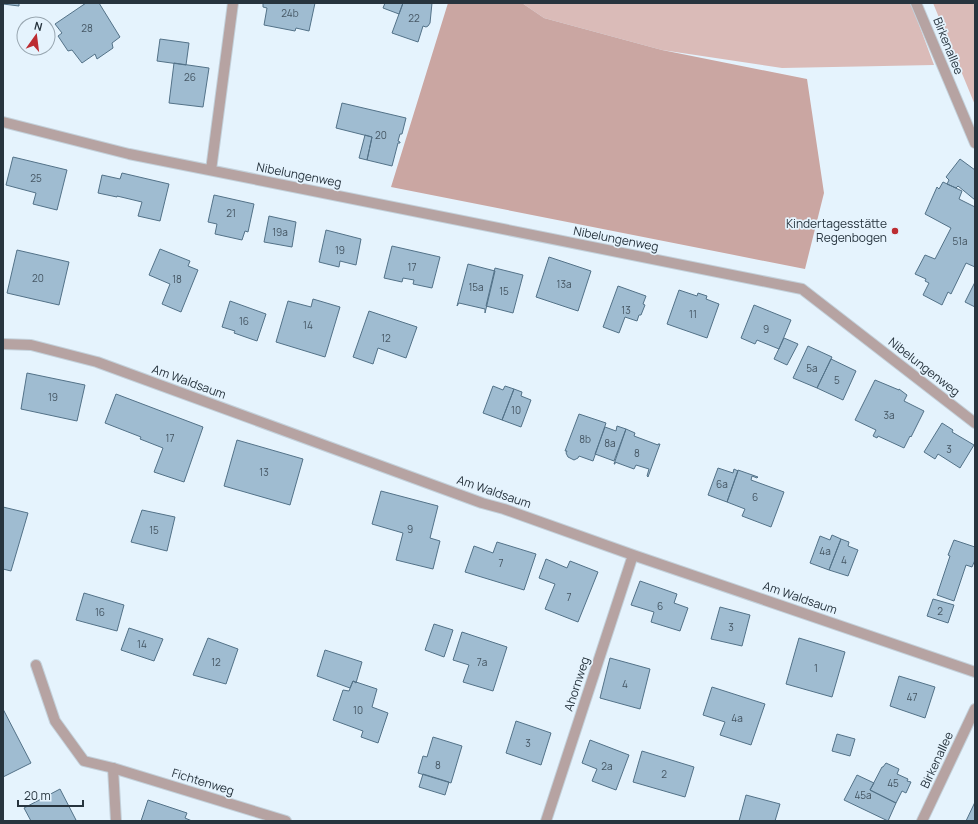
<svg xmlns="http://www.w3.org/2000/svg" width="978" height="824" font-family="Manrope,sans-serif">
<rect width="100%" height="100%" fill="#e5f3fd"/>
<path fill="#dabbb8" d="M522 3H911L934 65 782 68 662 50 544 18Z
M933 3H975V105Z"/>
<path fill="#caa6a2" d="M448 3H522L544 18 662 50 807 79 824 193 805 269 391 187Z"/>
<path fill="#9fbcd1" stroke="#537288" d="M3 3H19V6L3 4Z
M86 3H99L120 37 112 43 113 48 97 59 95 54 82 63 72 50 68 51 58 36 62 33 55 24Z
M263 3H315L309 31 296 28 295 31 264 25 267 8 263 7Z
M385 3H403L399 14 383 8Z
M403 3H432L430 23 428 26 426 27 423 26 418 42 392 33Z
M160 39 189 43 186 65 157 61Z
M174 63 209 68 203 107 169 103Z
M342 103 406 118 402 134H400L398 141 400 142V143H398L392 166 367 160 372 137 336 128Z
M365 135 372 137 367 160 359 158Z
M13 157 67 170 57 210 33 204 36 193 6 185Z
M960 159 975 170V200L958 186 956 188 947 184 949 180 946 177Z
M122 173 169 184 160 221 138 216 142 202 117 196V197L98 193 102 175 120 179Z
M943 182 962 191 959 199 975 207V267L966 263 951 294 948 292 942 305 923 295 929 283 925 281 926 279 915 274 925 255 935 259 951 228 925 214 937 187 939 189Z
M214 195 254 204 248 232 245 231 242 240 215 234 217 224 208 222Z
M269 216 296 222 292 247 264 242Z
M326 230 361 239 356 265 340 261 339 267 319 262Z
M392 246 440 257 432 288 413 284 414 280 403 278 402 282 384 278Z
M160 249 190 261 188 266 198 270 181 312 162 304 170 284 149 275Z
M17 250 69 262 59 305 7 293Z
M549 257 591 271 578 311 536 297Z
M468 264 495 271 485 313V309L459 303 457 306Z
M495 268 523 275 513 313 486 306Z
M975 282V307L965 302Z
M618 286 646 296 643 304 645 305 641 315H639L637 321 625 317 619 333 603 327Z
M679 290 697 296 698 293 707 296 706 299 719 304 707 338 667 324Z
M313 299 340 307 325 357 276 342 288 301 311 307Z
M230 301 266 314 257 341 234 333 235 331 222 327Z
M754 305 791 320 779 349 757 340 755 344 741 338Z
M369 311 417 327 406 358 378 348 373 364 353 357Z
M784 338 798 344 787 365 774 359Z
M808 346 832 357 817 388 793 378Z
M831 359 856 371 843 400 817 388Z
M27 373 85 385 77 421 21 409Z
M875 380 899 390V389L907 395 904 401 924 411 911 437 910 436 904 448 878 436 877 438 873 436 876 430 855 420Z
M493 386 503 390 505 386 514 389 502 420 483 413Z
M514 389 522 392 521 396 531 400 521 427 502 420Z
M116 394 203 427 184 482 154 472 163 448 140 439 141 437 105 423Z
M579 414 606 423 593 461 579 456 578 458 574 460 568 457 566 453 567 451H565Z
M942 423 953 430 952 432 974 445 960 468 938 454 935 459 924 452Z
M617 426 626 429 614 461 595 454 605 427 616 431Z
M626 429 635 433 634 436 658 445V444H660L648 477 647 476 649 469 636 465 634 469 615 462V464H614Z
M237 440 303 459 290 505 224 486Z
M718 468 733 473 734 469 738 471 727 502 708 495Z
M738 470 758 477 757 478 752 476 751 480 784 492 771 527 742 516 745 509 727 502Z
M381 491 438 506 430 538 440 541 433 569 396 560 403 533 372 524Z
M3 507 28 513 11 571 3 569Z
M142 510 175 517 167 551 131 542Z
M832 535 841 539 829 570 810 563 820 536 830 540Z
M841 539 849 542 848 546 858 550 848 576 829 570Z
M954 540 975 547V560L972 567 966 565 954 601 937 595 950 556 948 555Z
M497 542 536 554 524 590 465 572 474 546 493 553Z
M546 559 567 568 570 561 598 572 578 622 545 609 555 584 539 578Z
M640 581 677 594 674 603 688 608 680 631 651 622 654 612 631 605Z
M84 593 124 605 117 631 76 620Z
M933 599 954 605 948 623 927 616Z
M720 607 750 615 742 646 711 639Z
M434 624 453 630 444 657 425 650Z
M129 628 163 639 154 661 121 650Z
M462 632 507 647 493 691 463 682 469 665 453 660Z
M208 638 238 649 226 684 193 675Z
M799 638 845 652 832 697 786 684Z
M325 650 362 662 356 683 353 681 350 688 317 676Z
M610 658 650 669 640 709 600 698Z
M899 676 935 687 925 718 890 706Z
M353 681 377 689 372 707 388 713 378 743 361 737 363 731 333 720 343 690 349 691Z
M712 687 765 704 751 745 720 735 725 722 703 715Z
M3 709 31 763 3 777Z
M516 721 551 733 541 765 506 753Z
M837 734 855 739 850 756 832 751Z
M433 737 462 746 451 783 418 773 423 756 427 757Z
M590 740 629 755 616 790 592 781 597 769 582 763Z
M642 751 694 767 685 797 633 782Z
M886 763 899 769 897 774 908 779 907 781 911 782 906 793 902 791 896 803 870 790 882 767H883Z
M423 774 449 782 445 795 419 787Z
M857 775 874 783 870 790 896 803 888 821 844 800Z
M60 789 76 820 73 821H31L24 808Z
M746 795 780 804 775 821H739Z
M148 800 187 813 185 818 192 821H141Z
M975 802V821H966Z"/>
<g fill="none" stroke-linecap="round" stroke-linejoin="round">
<defs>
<path id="lane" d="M916 3 975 143
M113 768 116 821"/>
<path id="street" d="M3 122 129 154 802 289 975 423
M211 170 233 3
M3 344 31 345 97 362 482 503 504 509 633 555 975 672
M36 665 55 721 84 761 113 768 286 821
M546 821 633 555
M922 821 975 709"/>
</defs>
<use href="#lane" stroke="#c3d1db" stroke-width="12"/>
<use href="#street" stroke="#c3d1db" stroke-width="12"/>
<use href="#lane" stroke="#b6a3a2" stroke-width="10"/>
<use href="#street" stroke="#b6a3a2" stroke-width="10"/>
</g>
<circle fill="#bc2c32" stroke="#e5f3fd" stroke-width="1.5" cx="895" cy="231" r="4"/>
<g text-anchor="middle" stroke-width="3.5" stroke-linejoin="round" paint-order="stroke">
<g font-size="10" fill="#455663">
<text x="290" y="17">24b</text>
<text x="414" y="22">22</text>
<text x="87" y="32">28</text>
<text x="190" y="81">26</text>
<text x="381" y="139">20</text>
<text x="36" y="182">25</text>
<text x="231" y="217">21</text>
<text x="280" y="236">19a</text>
<text x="960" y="245">51a</text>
<text x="340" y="254">19</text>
<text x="412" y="271">17</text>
<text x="38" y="282">20</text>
<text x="177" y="283">18</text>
<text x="564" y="288">13a</text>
<text x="476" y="291">15a</text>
<text x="504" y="295">15</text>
<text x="626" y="314">13</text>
<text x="693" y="318">11</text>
<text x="244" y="325">16</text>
<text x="308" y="329">14</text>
<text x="766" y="333">9</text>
<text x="386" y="342">12</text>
<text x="812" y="372">5a</text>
<text x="837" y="384">5</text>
<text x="53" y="401">19</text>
<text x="516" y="414">10</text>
<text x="889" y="419">3a</text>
<text x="170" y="442">17</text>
<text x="585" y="443">8b</text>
<text x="610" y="447">8a</text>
<text x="949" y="453">3</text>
<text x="637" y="457">8</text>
<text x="264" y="476">13</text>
<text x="722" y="488">6a</text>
<text x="755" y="501">6</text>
<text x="410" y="533">9</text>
<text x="154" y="534">15</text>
<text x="825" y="555">4a</text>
<text x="844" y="564">4</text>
<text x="501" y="567">7</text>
<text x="569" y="601">7</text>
<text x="660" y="610">6</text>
<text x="940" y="615">2</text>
<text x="100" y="616">16</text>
<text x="731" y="631">3</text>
<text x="142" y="648">14</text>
<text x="216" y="666">12</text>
<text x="482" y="666">7a</text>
<text x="816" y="672">1</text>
<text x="625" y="688">4</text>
<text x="912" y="701">47</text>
<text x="358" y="714">10</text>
<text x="737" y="722">4a</text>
<text x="528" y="747">3</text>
<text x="438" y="769">8</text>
<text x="607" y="770">2a</text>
<text x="664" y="778">2</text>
<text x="893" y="787">45</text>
<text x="863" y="799">45a</text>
</g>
<g font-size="12" fill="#27343e" stroke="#e5f3fd">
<text transform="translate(948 46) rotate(68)" y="4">Birkenallee</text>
<text transform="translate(299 175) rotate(11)" y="4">Nibelungenweg</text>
<text transform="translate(616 239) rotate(11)" y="4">Nibelungenweg</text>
<text transform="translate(924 367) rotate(38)" y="4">Nibelungenweg</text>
<text transform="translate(189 382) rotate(20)" y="4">Am Waldsaum</text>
<text transform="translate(494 492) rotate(19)" y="4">Am Waldsaum</text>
<text transform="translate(800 598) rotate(19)" y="4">Am Waldsaum</text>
<text transform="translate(577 684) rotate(-72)" y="4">Ahornweg</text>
<text transform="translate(937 760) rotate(-65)" y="4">Birkenallee</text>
<text transform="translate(203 782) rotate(17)" y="4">Fichtenweg</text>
</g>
<g font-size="12" fill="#27343e" stroke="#e5f3fd" text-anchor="end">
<text x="887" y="228">Kindertagesstätte<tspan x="887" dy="14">Regenbogen</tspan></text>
</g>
</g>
<rect width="978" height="824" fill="none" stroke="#27343e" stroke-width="8"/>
<g transform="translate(36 36) rotate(14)"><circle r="19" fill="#e5f3fd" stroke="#99a7b1"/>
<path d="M0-3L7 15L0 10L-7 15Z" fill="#bc2c32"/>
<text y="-6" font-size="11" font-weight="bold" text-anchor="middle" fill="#27343e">N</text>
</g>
<path d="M18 800v6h65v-6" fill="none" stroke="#27343e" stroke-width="2"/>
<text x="24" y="800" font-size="12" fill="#27343e" stroke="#e5f3fd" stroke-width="3" paint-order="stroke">20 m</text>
</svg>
